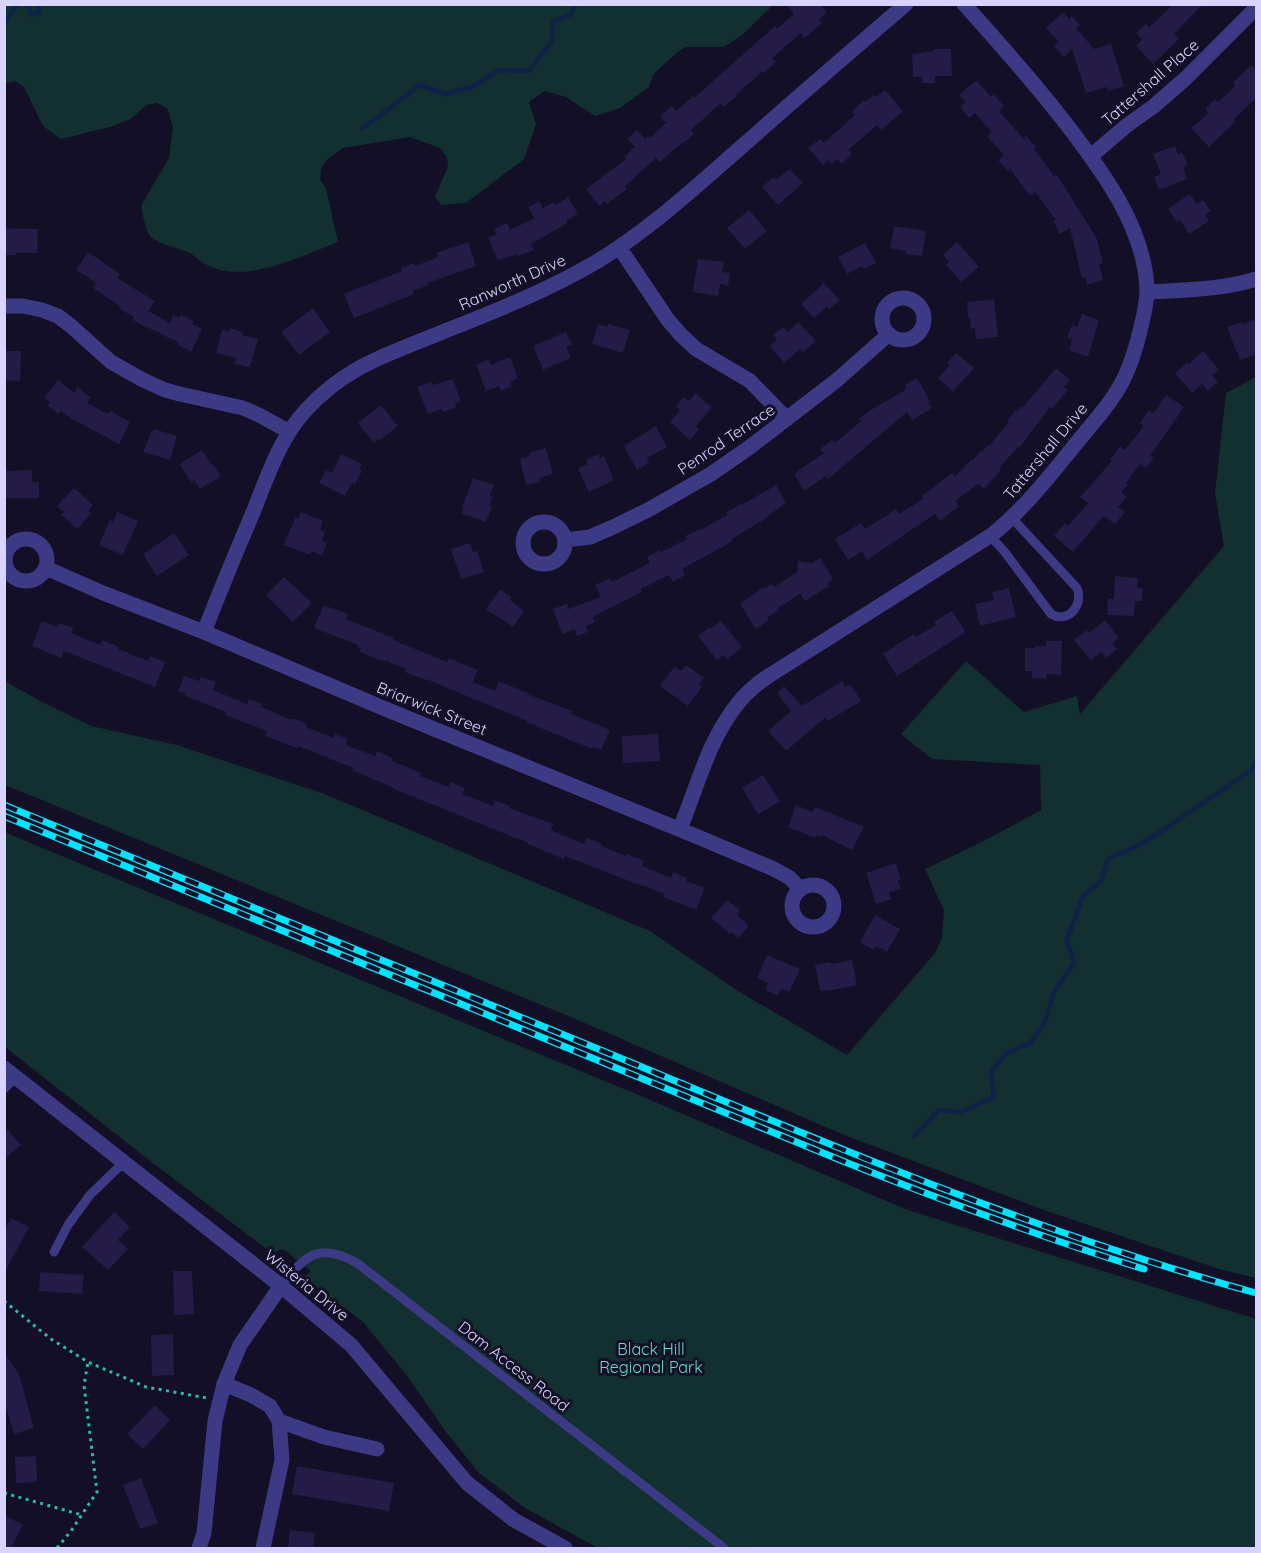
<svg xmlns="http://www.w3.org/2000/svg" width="1261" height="1553" font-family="Quicksand,sans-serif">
<rect width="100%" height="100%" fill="#130f26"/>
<path fill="#12302f" d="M4 5 5 4 773 5 742 35 724 47H686L677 52 653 75 649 87 620 108 595 116 566 97 545 91 529 102 536 124 524 159 466 203 441 205 435 196 448 167 447 157 440 148 410 137 343 148 327 160 321 168 320 179 326 189 338 242C301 256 248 284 209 266 202 263 196 257 190 253 179 248 160 245 151 237 145 230 143 215 141 206L169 158 173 127 167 108 157 103 147 105 130 119 110 127 61 139 43 126 24 87 15 81 5 83Z
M1256 377V1278L1219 1269 1041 1209 844 1135 573 1018 5 785V681L40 701 91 726 177 745 322 793 650 931 738 991 847 1055 935 953 942 938 944 910 925 869 980 843 1041 810 1040 765 932 759 901 734 966 661 1024 712 1077 696 1080 714 1224 546 1215 493 1226 393Z
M4 832 641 1096 905 1209 1256 1319V1548H598L525 1508 479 1473 446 1432 408 1377 363 1322 304 1277 311 1271 283 1249 272 1253 149 1160 5 1047Z"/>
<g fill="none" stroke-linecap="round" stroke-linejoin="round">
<path stroke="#0c2248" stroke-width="4.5" d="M28 4 31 15 39 12 38 4
M4 21H6L16 7 20 4
M362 129 420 85 446 94 474 86 499 70 529 71 552 41 553 21 570 15 576 4
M914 1136 939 1110 960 1112 994 1097 991 1072 1007 1053 1030 1043 1044 1024 1054 992 1074 963 1067 940 1083 896 1101 881 1108 859 1139 845 1154 836 1252 770 1256 760"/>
</g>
<path fill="#241b47" d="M786 4H820L827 12 819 19 822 23 805 38 801 33 772 58 776 62 764 73 763 71 736 95 737 96 724 107 721 103 691 130 694 134 684 143 683 142 660 162 656 158 625 186 627 189 607 204 605 201 599 206 586 189 626 159 624 157 635 147 627 139 637 130 645 139 648 136 650 138 666 123 660 116 672 106 676 111 693 96 694 98 775 26 777 29 794 14Z
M1174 4H1203L1174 34 1179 39 1153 64 1136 46 1142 40 1136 33 1146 24 1149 27Z
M1063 12 1069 19 1072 16 1080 25 1076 28 1094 49 1111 44 1124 86 1108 91 1107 87 1086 93 1072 49 1064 57 1054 46 1059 42 1046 28Z
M934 49H951L952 76H935V83H922V77H913L912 54 934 51Z
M1251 65 1257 71V97L1234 119 1236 121 1209 147 1191 128 1208 113 1205 109 1215 99 1218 102 1235 86 1233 83Z
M976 80 991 97 994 94 1004 106 999 111 1023 138 1026 136 1036 147 1034 149 1054 176 1056 174 1064 186 1097 239 1103 263 1099 264 1103 280 1087 285 1085 277 1082 278 1070 228 1060 234 1053 221 1056 220 1035 192 1030 196 1010 169 1008 171 998 160 1004 155 987 136 992 132 975 113 969 118 960 107 966 102 959 95Z
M885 90 903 111 881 130 877 125 848 150 852 154 842 164 837 159 832 164 828 160 823 165 808 148 820 139 824 143 855 115 852 111 864 100 865 102 874 95 876 97Z
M1175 146 1178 154 1183 153 1188 165 1183 167 1187 179 1159 190 1154 177 1161 174 1153 154Z
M790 169 803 183 778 205 762 187 774 177 776 180Z
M1190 194 1197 204 1203 200 1211 211 1205 215 1209 221 1189 234 1180 220 1177 222 1168 209Z
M568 197 578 214 566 221 567 223 531 244 534 250 519 256 518 254 498 260 488 238 497 234 494 229 507 223 510 230 535 218 528 207 539 201 543 208 554 202 556 205Z
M749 210 767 231 745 249 727 228Z
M894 226 926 231 922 256 905 254 906 251 890 248Z
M4 228 38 229 37 253H16V255H4Z
M468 242 476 266 428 283 429 285 412 291 414 294 354 318 344 294 402 271 401 268 414 263 415 266 438 257 436 253Z
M957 242 979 267 961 282 946 265 949 262 943 255Z
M865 243 876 263 864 269 862 266 847 274 838 257Z
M88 252 120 274 117 278 155 301 148 311 170 323 173 315 179 318 181 315 194 321 192 324 202 329 191 352 178 345 179 343 145 326V327L133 320 134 317 120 309 121 307 93 288 96 283 76 270Z
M698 259 724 262 722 272 730 273 728 286 720 284 718 296 693 292Z
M824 283 840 300 829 309 827 307 814 318 801 304Z
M994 299 998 337 976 339 975 328 971 329 970 318H968L967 302Z
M313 308 330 332 299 355 281 332Z
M1082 314 1099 320 1088 357 1069 350 1072 339 1067 337 1072 325 1077 327Z
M1257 319V354L1240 360 1227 327 1241 322 1242 324Z
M798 322 816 341 803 352 800 349 784 363 770 346 777 339 773 335 783 327 788 332Z
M598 324 607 327 608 324 630 330 623 353 592 344Z
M230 328 243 332 242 335 258 339 250 367 235 364 236 358 216 353 222 330 229 332Z
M566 332 572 345 566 347 571 358 543 370 533 346Z
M6 351H21L20 381 4 380V357H6Z
M1203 351 1219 370 1212 375 1218 382 1208 391 1202 384 1192 393 1175 373 1187 363 1189 364Z
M956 353 974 368 953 392 938 378 950 365 947 363Z
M510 357 518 378 510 382 512 386 501 391 499 386 486 391 476 365 489 359 491 365Z
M1056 368 1070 380 1064 387 1068 390 1052 409 1050 407 1020 447 1019 446 999 468 1001 470 984 489 978 484 955 501 959 506 940 521 935 514 867 560 862 551 848 560 835 539 861 523 865 529 896 509 899 514 923 499 922 496 952 473 955 477 972 459 973 460 981 451 982 452 988 445 989 446 1009 422 1007 421 1015 411 1017 412 1022 406 1023 407Z
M917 378 930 401 928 402 932 408 912 420 907 412 828 479 826 476 804 491 794 474 824 453 820 449 832 440 835 443 861 421 859 419 869 411 907 389 905 385Z
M453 379 461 401 455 404 457 407 443 412 442 409 428 414 417 387 431 382 433 385Z
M58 380 74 393 78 387 85 393 91 397 87 403 108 414 110 411 130 422 119 444 74 420H73L61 411 58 414 47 405 50 402 44 398Z
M696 393 712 408 696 426 699 429 690 440 670 422 680 410 676 406 684 397 689 401Z
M1166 395 1184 407 1150 456 1154 458 1146 468 1140 464 1126 483 1128 484 1121 492 1127 497 1118 507 1125 512 1115 524 1104 516 1073 552 1054 536 1065 523 1068 526 1088 503 1080 497 1112 461 1110 460 1120 446 1125 450 1144 426 1140 423 1149 410 1154 413Z
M381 405 398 426 380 440 379 439 374 443 358 423Z
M656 426 667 447 647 458 649 463 637 470 624 446Z
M154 429 177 436 170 460 143 452 152 431 153 432Z
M546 448 553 474 539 478 540 482 526 485 520 459 530 456 529 453Z
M202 450 212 465 213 464 221 476 200 489 194 480 191 482 180 464Z
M341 454 362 464 359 470 362 471 355 484 352 483 345 496 319 483 326 470 332 473Z
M599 454 600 458 604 456 614 480 589 492 578 468 588 464 586 460Z
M32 470V482H39V498H4V471Z
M473 478 494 485 490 496 493 497 489 506 492 507 486 522 461 513 464 507H462Z
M776 485 786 503 768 516V517L732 539 733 541 682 569 685 575 673 582 669 575 641 589 642 592 593 617 595 622 586 626 588 632 577 636 575 629 562 634 553 609 567 604 568 609 601 597 595 585 610 578 612 582 650 563 647 557 660 550 661 552 687 539 685 536 700 529 701 530 727 515 726 513 741 504 742 505Z
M74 488 93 505 88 511 92 513 77 529 61 515 64 512 57 506Z
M117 512 138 521 123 555 99 545 110 519 113 522Z
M301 512 323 521 320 530 325 532 322 540 327 542 322 556 311 551 310 555 284 545 295 518 298 519Z
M174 533 189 555 157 576 143 554Z
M470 543 473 552 477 551 484 572 461 579 451 549Z
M820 558 833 579 827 583 829 586 805 601 800 594 778 608 779 610 767 618 769 620 756 629 740 604 762 588 763 589 772 584 774 587 797 572 798 561 812 563Z
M1115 576 1138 578 1137 588H1143L1142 601H1135L1134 616 1107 615 1108 599H1114Z
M284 577 312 603 293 622 266 595Z
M1009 588 1016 617 980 626 975 604 994 600 992 592Z
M500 589 511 597 510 600 524 611 513 627 486 609Z
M323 605 348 614 346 619 394 638 393 640 447 662 449 658 478 670 473 682 495 691 499 681 520 690 528 693 527 694 572 711 571 714 610 730 601 750 593 746 592 749 526 722 527 721 426 679 425 680 405 672 406 669 385 660V662L360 652 361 649 357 647 358 645 314 628 321 611V612Z
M952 611 966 632 897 676 883 654 914 634 916 637 936 625 934 622Z
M1105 620 1119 638 1112 644 1117 649 1106 658 1101 652 1091 660 1074 640 1087 630 1089 633Z
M42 621 57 627 59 623 74 628 71 633 100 645 102 640 119 647 118 649 148 661 150 656 165 662 155 687 64 651 61 658 32 646Z
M721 621 742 647 727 659 723 655 717 660 698 636 710 627 711 628Z
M1046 641H1062L1061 675 1046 674V679L1032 678V671H1025V648H1035V646H1046Z
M686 665 704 678 699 685 702 687 688 706 660 686 674 667 681 671Z
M184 676 199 681 201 677 216 682 213 690 247 704 249 699 262 704 261 707 292 720 293 718 307 724 306 727 333 738 335 734 348 739 346 745 375 756 377 751 393 758 392 761 421 773 420 776 448 787 450 782 465 788 462 794 493 806 495 800 510 806 509 808 553 824 551 830 584 844 586 837 602 844 601 846 626 856 627 854 644 861 642 866 671 878 673 872 687 878 686 881 705 888 696 910 663 897 664 894 642 885V886L565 856 564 859 527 844 528 843 396 790V789L352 770 353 768 298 746 297 748 265 736 267 731 225 715 226 712 185 696 186 694 178 691Z
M842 681 845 687 850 684 861 701 828 721 826 717 786 751 768 731 791 711 777 693 784 686 802 706Z
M658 734 660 761 623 763 622 736Z
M763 775 780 801 758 814 742 788Z
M796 805 812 812 815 807 864 827 852 850 822 835 821 837 817 835 815 838 788 827Z
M893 864H896L901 879 898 880 901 889 889 892 892 899 876 904 866 873Z
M727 900 740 910 737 915 749 926 738 938 732 933 730 934 711 918Z
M875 915 900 929 887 952 876 946 874 950 860 942Z
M767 955 800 969 789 992 781 989 778 996 765 990 768 983 757 978Z
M852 960 857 985 828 991 827 990 820 991 815 965 831 962V964Z
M4 1126 21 1145 4 1159Z
M114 1212 130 1227 118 1240 128 1249 108 1270 82 1247Z
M11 1218 29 1227 4 1274V1231Z
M173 1271H192L194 1314 174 1315Z
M40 1272 84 1275 82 1294 39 1291Z
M173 1334 174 1375 152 1376 151 1335Z
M4 1353 19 1374 34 1428 14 1434 4 1400Z
M155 1405 170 1420 143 1449 127 1434Z
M36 1456 37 1482 16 1483 15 1457Z
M297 1466 394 1483 389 1511 292 1494Z
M141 1478 158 1523 140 1529 123 1485Z
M4 1515 23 1525 11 1548H4Z
M290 1530 315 1533 313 1548H288Z"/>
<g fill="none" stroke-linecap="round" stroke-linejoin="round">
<path stroke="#2fb8b0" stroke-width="3" stroke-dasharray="3 4.5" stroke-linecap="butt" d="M4 1301 51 1339 88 1362 146 1387 207 1398
M4 1493 82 1515
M57 1548 71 1531 97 1492 84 1385 88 1362"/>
<path stroke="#3d3a85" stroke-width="9" d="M990 536 1004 551 1051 614C1068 624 1084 605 1077 588L1012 518
M4 1089 16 1077
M54 1252 68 1225 90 1195 124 1162
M281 1286C305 1256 318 1241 357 1263L724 1548"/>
<path stroke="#3d3a85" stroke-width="15" d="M1091 156 1126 126 1154 106 1186 78 1256 8
M619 247 668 320 681 335 696 349 750 381 787 419
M1147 292C1183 290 1221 290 1256 279
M882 319a21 21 0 1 1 42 0a21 21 0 1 1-42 0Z
M4 306H23L42 310 58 316 71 326 111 362 143 380 165 390 180 394 243 408 259 415 288 431
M523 543a21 21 0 1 1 42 0a21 21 0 1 1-42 0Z
M5 560a21 21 0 1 1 42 0a21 21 0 1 1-42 0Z
M565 540 590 537 611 528 648 510 711 474 750 447 837 380 889 334
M46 568 103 593 204 632 383 708 698 837 774 869 790 878 800 889
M204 632C220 591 237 550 254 510 268 475 280 438 306 410 346 366 387 355 440 333 493 312 547 291 596 262 648 231 693 189 739 149 794 100 850 52 906 4
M680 829C697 787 709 738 739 702 747 692 757 684 767 677L993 534C1027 506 1052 473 1079 440 1091 425 1105 410 1115 394 1128 375 1135 352 1140 331 1143 318 1147 304 1147 290 1145 228 1103 172 1067 125 1035 83 1000 44 964 4
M792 906a21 21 0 1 1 42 0a21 21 0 1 1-42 0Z
M281 1286 351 1345 467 1483 514 1520 565 1548
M224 1384 251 1395 270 1406 279 1421 282 1460 263 1548
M279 1421 324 1437 377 1449"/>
<path stroke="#3d3a85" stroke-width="15" d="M4 1068 281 1286 240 1345 224 1384 215 1421 204 1533 199 1548"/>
<defs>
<path id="rail" d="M4 805C217 892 429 980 642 1067 844 1151 1045 1235 1256 1293
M4 816 845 1162C944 1201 1043 1238 1144 1269"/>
</defs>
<use href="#rail" stroke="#00e5ff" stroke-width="7"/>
<use href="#rail" stroke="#130f26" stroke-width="4.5" stroke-dasharray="14" stroke-linecap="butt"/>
</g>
<g text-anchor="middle" stroke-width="6" stroke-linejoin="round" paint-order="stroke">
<g font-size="16" fill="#d9d4ff" stroke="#130f26">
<text transform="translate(1150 82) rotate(-41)" y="6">Tattershall Place</text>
<text transform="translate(512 282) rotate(-24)" y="6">Ranworth Drive</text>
<text transform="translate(726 439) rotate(-34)" y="6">Penrod Terrace</text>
<text transform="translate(1045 451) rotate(-50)" y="6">Tattershall Drive</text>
<text transform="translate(432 708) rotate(22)" y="6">Briarwick Street</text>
<text transform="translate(307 1285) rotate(39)" y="6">Wisteria Drive</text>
<text transform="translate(514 1366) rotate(38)" y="6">Dam Access Road</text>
</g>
<g font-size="16" fill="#5fe0c0" stroke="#130f26">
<text x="651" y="1355">Black Hill<tspan x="651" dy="18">Regional Park</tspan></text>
</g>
</g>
<rect width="1261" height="1553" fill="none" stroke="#d9d4ff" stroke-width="12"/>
</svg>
